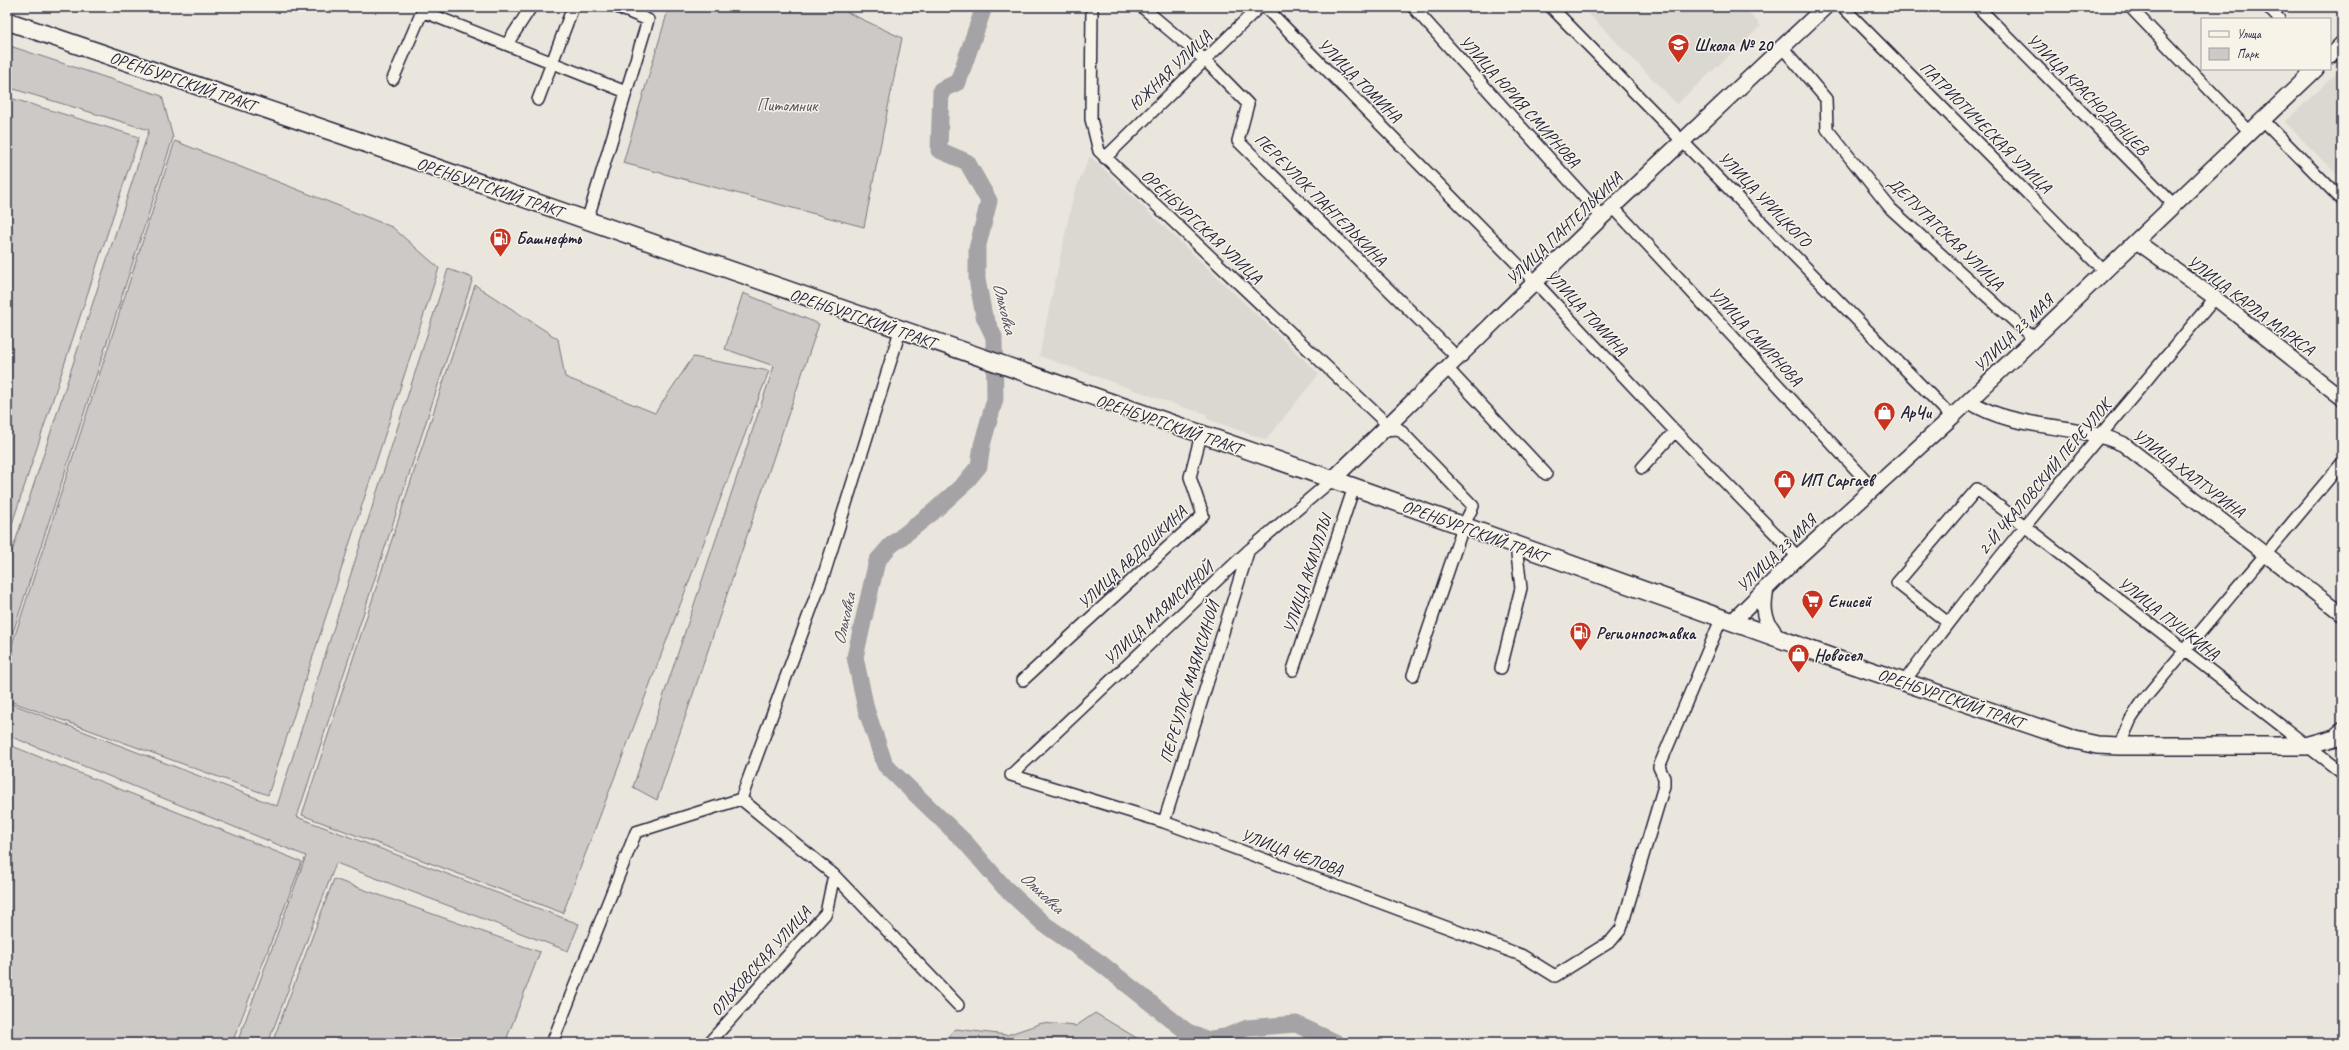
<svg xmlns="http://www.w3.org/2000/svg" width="2349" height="1050" font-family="Caveat,sans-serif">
<rect width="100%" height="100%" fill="#eae6de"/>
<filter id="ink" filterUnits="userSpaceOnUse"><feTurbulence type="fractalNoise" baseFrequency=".025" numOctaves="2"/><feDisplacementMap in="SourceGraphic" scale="8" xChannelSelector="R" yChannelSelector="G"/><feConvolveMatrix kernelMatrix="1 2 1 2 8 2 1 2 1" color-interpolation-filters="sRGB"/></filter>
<g filter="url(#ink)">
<path fill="#dbd8d2" d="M1582 7H1744L1761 26 1677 104Z
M2342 68V180L2285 122Z
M1090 156 1319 374 1266 440 1207 419V414L1185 408 1039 356 1074 193Z"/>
<path fill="#cdc9c6" stroke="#787680" d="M669 7H836L902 38 864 227 623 163Z
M7 45 162 96 173 138 7 651V567L149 130 7 87Z
M7 97 139 137 7 539Z
M175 141 392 227 439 268 268 795 7 700V660Z
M448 269 473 278 297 817 579 924 568 951 336 863 268 1043H237L306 856 7 735V702L277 806Z
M475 285 558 339 565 377 655 413 693 357 769 371 563 913 302 815Z
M743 293 819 324 657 800 633 787 774 366 725 349Z
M7 744 302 862 232 1043H7Z
M334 879 540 952 505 1043H272Z
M1095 1013 1145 1043H936L946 1038 956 1029 1007 1035 1042 1023 1076 1026Z"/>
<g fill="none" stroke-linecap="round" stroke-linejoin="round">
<path stroke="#a6a3a6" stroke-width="17" d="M984 7 958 82 941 90 939 150 967 162 989 201 977 249V279L984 316 994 337 995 399 982 445 979 466 964 484 933 512 890 546 877 561 855 657 866 709 885 765 966 843 1004 887 1044 924 1099 962 1186 1031 1205 1040 1225 1037 1247 1028 1296 1024 1337 1043"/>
<defs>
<path id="minor" d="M1092 7 1091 119 1099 151 1388 425
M1142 7 1205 60 1248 104 1238 141 1458 358
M1265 7 1535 282 1675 431 1798 557
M1413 7 1602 217
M1551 7 1952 417
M1843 7 2105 272
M1978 7 2174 205
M2130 7 2250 132
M2268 7 2279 19
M422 11 626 92
M507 44 531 7
M1782 47 1826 99 1827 129 1891 209 2034 339
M393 79 424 7
M538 100 573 7
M2263 120 2342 200
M1105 158 1259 7
M1613 207 1873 488
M587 221 648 20 617 7
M1447 368 1546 474
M1382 430 1399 429 1473 506 1463 527 1413 675
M1642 468 1675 431
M1332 480 1248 551 1011 775 1164 822 1521 955 1555 976 1611 941 1621 929 1664 786V778L1659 767 1722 617
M1947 622 1897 583 1977 489 2342 773
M1501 668 1521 588 1516 546
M1293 670 1354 487
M1023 680 1203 515 1190 477 1201 435
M1904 682C2001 549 2110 425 2215 298
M2119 746 2131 719 2145 698 2342 463
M741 799 825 571 900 331
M741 799 834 875 958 1005
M1164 822 1248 552
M552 1043 636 832 741 799
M709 1043 826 913 834 875"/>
<path id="tertiary" d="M2136 241 2215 298 2342 398
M1969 401C2014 431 2074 422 2123 444L2342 614"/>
<path id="secondary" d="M2330 56 2342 44
M1332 480 1602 217 1825 7
M1766 588C1762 609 1763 621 1778 637
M1733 621 1798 557 1952 417 2316 69"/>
<path id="primary" d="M7 21 342 135 1354 487 1839 660 2075 740 2097 745 2119 746H2306L2335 738 2342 732"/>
</defs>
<use href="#minor" stroke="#22223b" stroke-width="14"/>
<use href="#tertiary" stroke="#22223b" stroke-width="17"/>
<use href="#secondary" stroke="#22223b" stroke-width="18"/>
<use href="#primary" stroke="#22223b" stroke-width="20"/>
<use href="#minor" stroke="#f7f3e8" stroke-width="11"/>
<use href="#tertiary" stroke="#f7f3e8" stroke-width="14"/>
<use href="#secondary" stroke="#f7f3e8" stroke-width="15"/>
<use href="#primary" stroke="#f7f3e8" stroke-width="17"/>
</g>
</g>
<defs>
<symbol id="school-pin" viewBox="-11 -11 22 30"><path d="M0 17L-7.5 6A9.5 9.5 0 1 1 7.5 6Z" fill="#c8321e" stroke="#f7f3e8"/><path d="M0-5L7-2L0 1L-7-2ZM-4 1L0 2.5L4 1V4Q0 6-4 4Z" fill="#fff"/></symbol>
<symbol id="fuel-pin" viewBox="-11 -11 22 30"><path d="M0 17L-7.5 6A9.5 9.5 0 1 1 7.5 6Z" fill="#c8321e" stroke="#f7f3e8"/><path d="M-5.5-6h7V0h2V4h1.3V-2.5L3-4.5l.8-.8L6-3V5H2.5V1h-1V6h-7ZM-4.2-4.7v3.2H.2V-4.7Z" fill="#fff"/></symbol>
<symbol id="shop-pin" viewBox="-11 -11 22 30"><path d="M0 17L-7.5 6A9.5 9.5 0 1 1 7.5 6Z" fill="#c8321e" stroke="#f7f3e8"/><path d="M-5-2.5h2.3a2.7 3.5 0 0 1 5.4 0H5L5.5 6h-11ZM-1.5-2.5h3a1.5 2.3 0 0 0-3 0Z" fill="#fff"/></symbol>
<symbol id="supermarket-pin" viewBox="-11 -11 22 30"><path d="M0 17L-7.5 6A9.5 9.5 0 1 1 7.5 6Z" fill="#c8321e" stroke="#f7f3e8"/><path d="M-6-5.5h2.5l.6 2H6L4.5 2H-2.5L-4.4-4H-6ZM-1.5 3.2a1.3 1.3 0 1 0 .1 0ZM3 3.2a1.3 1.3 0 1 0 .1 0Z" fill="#fff"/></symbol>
</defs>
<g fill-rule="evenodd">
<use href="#school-pin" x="1666" y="32" width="25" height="34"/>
<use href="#fuel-pin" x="488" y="226" width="25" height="34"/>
<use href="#shop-pin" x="1872" y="400" width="25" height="34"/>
<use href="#shop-pin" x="1772" y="468" width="25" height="34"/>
<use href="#supermarket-pin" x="1800" y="588" width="25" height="34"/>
<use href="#fuel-pin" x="1568" y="620" width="25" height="34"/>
<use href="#shop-pin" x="1786" y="642" width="25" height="34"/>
</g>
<g text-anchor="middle" stroke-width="3" stroke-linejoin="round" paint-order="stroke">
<g font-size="17" font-weight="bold" fill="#22223b" stroke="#f7f3e8" text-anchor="start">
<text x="1694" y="51">Школа № 20</text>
<text x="516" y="244">Башнефть</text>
<text x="1900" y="418">АрЧи</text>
<text x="1800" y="486">ИП Саргаев</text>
<text x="1828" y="607">Енисей</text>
<text x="1596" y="639">Регионпоставка</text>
<text x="1814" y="661">Новосел</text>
</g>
<g font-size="17" fill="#22223b" stroke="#f7f3e8">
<text transform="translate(1170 70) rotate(-44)" y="6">ЮЖНАЯ УЛИЦА</text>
<text transform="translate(1360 80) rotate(45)" y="6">УЛИЦА ТОМИНА</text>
<text transform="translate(183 81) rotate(19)" y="6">ОРЕНБУРГСКИЙ ТРАКТ</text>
<text transform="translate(2088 94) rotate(45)" y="6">УЛИЦА КРАСНОДОНЦЕВ</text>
<text transform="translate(1520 101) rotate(48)" y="6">УЛИЦА ЮРИЯ СМИРНОВА</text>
<text transform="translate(1986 127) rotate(45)" y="6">ПАТРИОТИЧЕСКАЯ УЛИЦА</text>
<text transform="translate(490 187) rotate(19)" y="6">ОРЕНБУРГСКИЙ ТРАКТ</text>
<text transform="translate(1321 199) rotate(45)" y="6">ПЕРЕУЛОК ПАНТЕЛЬКИНА</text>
<text transform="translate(1765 199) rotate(46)" y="6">УЛИЦА УРИЦКОГО</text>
<text transform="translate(1202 226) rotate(43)" y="6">ОРЕНБУРГСКАЯ УЛИЦА</text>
<text transform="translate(1564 228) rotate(-44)" y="6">УЛИЦА ПАНТЕЛЬКИНА</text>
<text transform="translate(1946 233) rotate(44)" y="6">ДЕПУТАТСКАЯ УЛИЦА</text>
<text transform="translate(2251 305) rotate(37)" y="6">УЛИЦА КАРЛА МАРКСА</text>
<text transform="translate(1587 312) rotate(47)" y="6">УЛИЦА ТОМИНА</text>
<text transform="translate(863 318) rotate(19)" y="6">ОРЕНБУРГСКИЙ ТРАКТ</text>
<text transform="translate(2013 333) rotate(-44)" y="6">УЛИЦА 23 МАЯ</text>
<text transform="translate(1756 336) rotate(47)" y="6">УЛИЦА СМИРНОВА</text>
<text transform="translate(1169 424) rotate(19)" y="6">ОРЕНБУРГСКИЙ ТРАКТ</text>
<text transform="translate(2189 473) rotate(37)" y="6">УЛИЦА ХАЛТУРИНА</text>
<text transform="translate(2044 477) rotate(-50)" y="6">2-Й ЧКАЛОВСКИЙ ПЕРЕУЛОК</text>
<text transform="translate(1475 531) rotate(20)" y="6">ОРЕНБУРГСКИЙ ТРАКТ</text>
<text transform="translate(1776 553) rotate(-44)" y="6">УЛИЦА 23 МАЯ</text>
<text transform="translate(1132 557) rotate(-43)" y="6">УЛИЦА АВДОШКИНА</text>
<text transform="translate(1307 574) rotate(-72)" y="6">УЛИЦА АКМУЛЛЫ</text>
<text transform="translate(1158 613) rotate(-43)" y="6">УЛИЦА МАЯМСИНОЙ</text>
<text transform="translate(2169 618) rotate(38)" y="6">УЛИЦА ПУШКИНА</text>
<text transform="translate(1189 682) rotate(-73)" y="6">ПЕРЕУЛОК МАЯМСИНОЙ</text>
<text transform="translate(1951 698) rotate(19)" y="6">ОРЕНБУРГСКИЙ ТРАКТ</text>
<text transform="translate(1292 852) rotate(20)" y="6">УЛИЦА ЧЕЛОВА</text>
<text transform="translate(760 961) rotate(-48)" y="6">ОЛЬХОВСКАЯ УЛИЦА</text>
</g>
<g font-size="17" fill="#555465" stroke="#f7f3e8">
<text x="787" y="111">Питомник</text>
</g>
<g font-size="18" font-style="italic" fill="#504f60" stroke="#f7f3e8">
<text transform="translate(1005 308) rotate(76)" y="6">Ольховка</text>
<text transform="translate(844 619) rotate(-77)" y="6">Ольховка</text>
<text transform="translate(1042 892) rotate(43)" y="6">Ольховка</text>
</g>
</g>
<rect width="2349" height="1050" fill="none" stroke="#f7f3e8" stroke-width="24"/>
<rect x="12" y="12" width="2325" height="1026" fill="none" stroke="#22223b" stroke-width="1.5" filter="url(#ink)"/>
<rect x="2201" y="18" width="130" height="52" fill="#f7f3e8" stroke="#a29fa3"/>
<rect x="2209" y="31" width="20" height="6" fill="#f7f3e8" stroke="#a29fa3"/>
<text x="2237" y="38" font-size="12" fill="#22223b">Улица</text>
<rect x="2209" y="48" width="20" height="12" fill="#cdc9c6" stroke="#a29fa3"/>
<text x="2237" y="58" font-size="12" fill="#22223b">Парк</text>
</svg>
